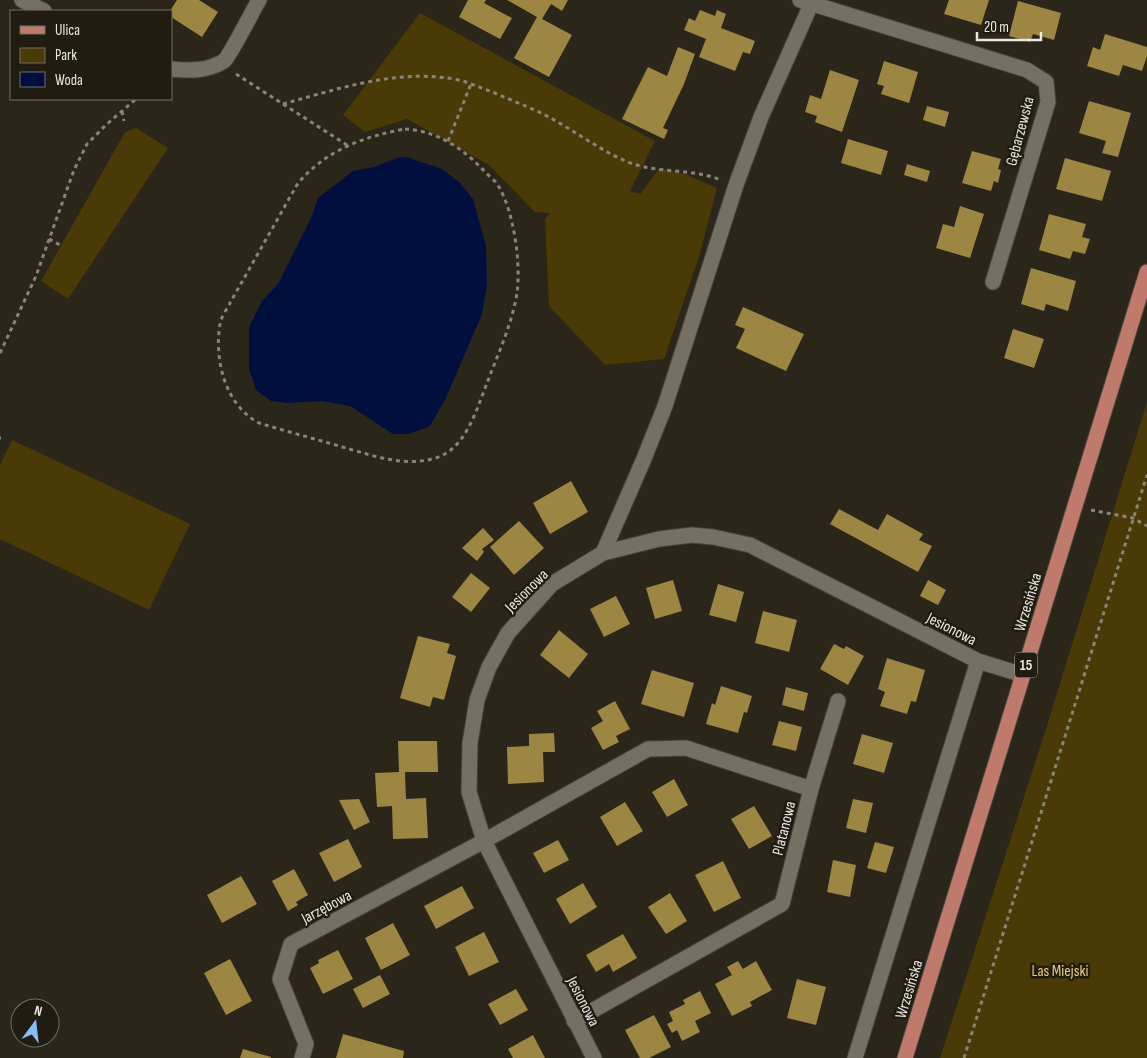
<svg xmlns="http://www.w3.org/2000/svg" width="1147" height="1058" font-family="'Sofia Sans Condensed',sans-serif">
<rect width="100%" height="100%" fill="#2a261a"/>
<path fill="#493a06" d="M420 13 655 141 630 191 640 194 660 168 685 174 717 188 699 257 664 359 605 365 549 306 545 219 550 213 535 212 489 165 407 119 365 132 343 115Z
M136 128 168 148 68 299 41 281 125 132Z
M1147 402V1058H940L1045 732Z
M12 440 190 524 149 610 0 539V465Z"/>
<path fill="#010f3e" d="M406 157 442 169 459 182 473 199 486 246 487 284 482 314 445 400 430 426 409 434H393L350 406 322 401 288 403 271 401 256 390 249 369V327L262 301 278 284 311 218 318 198 353 171 374 167 397 158Z"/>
<path fill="#9c8641" d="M177 0H199L218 12 202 37 171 17V11H170Z
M468 0H486L484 3 512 18 500 39 459 17Z
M507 0H568L562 11 551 4 542 19 572 35 549 77 514 58 537 17Z
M949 0H989L981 25 944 14Z
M1018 1 1061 13 1054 40 1033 34 1030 42 1009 36Z
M700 10 715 16 717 10 726 14 721 28 755 41 750 54 743 52 735 71 699 57 706 39 684 30 689 18 695 21Z
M1105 34 1147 47V56L1142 71 1123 65 1119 76 1087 66 1093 47 1100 50Z
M678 47 695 54 684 84 663 128 668 130 664 139 622 119 648 67 667 76Z
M884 61 918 72 909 103 881 94 884 86 877 84Z
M830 70 859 80 842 132 815 122 817 116 805 112 810 95 821 99Z
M1089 101 1131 113 1118 157 1102 153 1106 141 1079 133Z
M927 106 949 112 945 127 923 120Z
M848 139 888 151 881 175 841 163Z
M972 151 1001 159 998 169 1001 170 998 183 994 181 991 191 962 183Z
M1065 158 1111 171 1102 201 1056 189Z
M907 164 930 171 927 182 904 175Z
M960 206 984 214 970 258 936 248 943 224 954 227Z
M1049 214 1086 224 1082 237 1090 239 1085 254 1073 251 1070 259 1039 250Z
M1031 268 1076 281 1068 311 1046 304 1044 311 1021 304Z
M743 307 804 334 786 371 736 348 745 329 735 325Z
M1013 329 1044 339 1034 368 1004 358Z
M571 481 588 512 550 534 533 503Z
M839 509 878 530 887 514 923 534 919 540 932 546 918 572 830 524Z
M519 521 544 548 514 575 490 547Z
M483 528 494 540 482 549 484 552 477 561 462 548Z
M471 573 490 588 471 612 452 597Z
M673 580 682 611 655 619 646 588Z
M928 580 946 590 938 605 920 596Z
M718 584 744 592 736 622 709 615Z
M616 596 630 624 604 637 590 609Z
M763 611 797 620 789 652 755 643Z
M559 630 588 654 569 678 540 655Z
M418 636 450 644 447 653 456 656 444 700 433 697 430 707 400 698Z
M834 644 844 649 846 646 864 656 848 685 820 669Z
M887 658 925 670 916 702 911 701 907 714 880 706 885 692 878 689Z
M652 670 694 683 684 717 641 704Z
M721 686 752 696 747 713 744 712 738 733 706 724 712 703 715 705Z
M786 687 808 693 804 711 782 705Z
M615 701 630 729 616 736 619 742 603 750 591 728 603 721 597 711Z
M779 721 802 727 796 751 772 745Z
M554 733 555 752H543L544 782 508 784 507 747 529 746V734Z
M862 734 893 743 884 773 853 764Z
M398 741H437L438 772H405L406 799 426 798 428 838 393 839 392 806 377 807 375 773 399 772Z
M674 779 688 805 667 817 652 792Z
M359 799 370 822 354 830 339 800Z
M853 799 873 803 866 833 846 828Z
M625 802 643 831 617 846 600 817Z
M754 806 772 836 749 849 731 819Z
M348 839 362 867 334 882 319 853Z
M558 840 569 860 544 873 533 853Z
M875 842 894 847 886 873 867 868Z
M833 860 856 865 850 897 827 892Z
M723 861 741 898 714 912 695 875Z
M294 869 308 895 296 902 298 905 288 911 272 881Z
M241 876 257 904 222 923 207 895Z
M583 883 597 907 570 924 556 899Z
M462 886 474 908 436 929 424 906Z
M670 893 687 921 666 934 648 907Z
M393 923 410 955 381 970 365 938Z
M484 932 499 962 469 976 455 947Z
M623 934 637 958 613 972 609 964 596 972 586 955Z
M338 950 353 979 323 994 310 968 319 963 318 960Z
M230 959 252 1001 226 1015 204 973Z
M738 961 743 969 756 961 772 990 750 1002 752 1006 732 1016 715 984 732 975 727 967Z
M380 975 390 994 363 1008 353 989Z
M797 979 826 987 816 1025 787 1018Z
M516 989 528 1010 500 1025 488 1004Z
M700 991 711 1013 695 1021 700 1032 682 1041 677 1030 672 1033 667 1024 673 1021 669 1012 685 1004 683 1000Z
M654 1015 671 1047 649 1058H640L625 1030Z
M343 1034 404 1051 403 1058H336Z
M533 1035 545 1058H513L508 1049Z
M243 1049 271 1057V1058H240Z"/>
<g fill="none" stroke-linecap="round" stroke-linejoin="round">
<defs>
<path id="minor" d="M22 0 44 11
M800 0 1027 70 1046 82 1048 102 993 282
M171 69C190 71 208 71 224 61 230 56 253 10 259 0
M603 553 643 461 665 406 736 185 761 117 813 0
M811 789 838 701
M302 1058 306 1044 280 979 291 944 484 841 648 749 686 748 811 789 782 904 574 1021
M594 1058 484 841 469 792 470 743 477 700 489 667 508 633 552 584 603 553 659 539 692 535 713 537 750 545 978 661 1023 675
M855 1058 978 661"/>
<path id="major" d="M905 1058 1147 272"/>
</defs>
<use href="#minor" stroke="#46433a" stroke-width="17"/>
<use href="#major" stroke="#46433a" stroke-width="17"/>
<path stroke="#88857b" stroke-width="3" stroke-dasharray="4 4" stroke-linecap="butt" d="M236 74 347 145
M283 104C338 89 395 69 454 79 466 81 478 87 490 91 508 99 527 106 545 115 574 130 599 150 628 162 658 174 691 168 721 180
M122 111 124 121
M405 129C438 131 464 149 486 173 490 177 496 181 499 187 514 213 521 263 517 293 512 324 498 354 487 383 476 411 465 452 432 459 401 467 368 454 339 446 312 438 285 431 259 423 225 405 214 360 220 324 221 317 227 309 230 303L298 183C327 150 362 137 405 129Z
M448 141 471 84
M49 239 60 245
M0 353 36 276 74 170 87 144 107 124 136 99
M0 438H1
M1091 510 1133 518 1147 526
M964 1058 1147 475"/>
<use href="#minor" stroke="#747062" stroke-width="15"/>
<use href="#major" stroke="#c07a6b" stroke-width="15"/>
</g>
<g text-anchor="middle" stroke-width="5" stroke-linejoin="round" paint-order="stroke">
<rect fill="#201c11" stroke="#aeaba3" stroke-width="1" x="1015" y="652.5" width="22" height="25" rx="4"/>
<g font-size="15" font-weight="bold" fill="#ebe8e1">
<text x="1026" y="670">15</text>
</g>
<g font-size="16" fill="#ebe8e1" stroke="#201c11">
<text transform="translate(1019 131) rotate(-75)" y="6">Gębarzewska</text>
<text transform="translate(526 590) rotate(-45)" y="6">Jesionowa</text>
<text transform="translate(1027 602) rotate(-73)" y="6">Wrzesińska</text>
<text transform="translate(952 628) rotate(27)" y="6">Jesionowa</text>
<text transform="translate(783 828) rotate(-76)" y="6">Platanowa</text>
<text transform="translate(326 906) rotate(-28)" y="6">Jarzębowa</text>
<text transform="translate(908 989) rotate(-73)" y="6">Wrzesińska</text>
<text transform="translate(584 1001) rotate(63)" y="6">Jesionowa</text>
</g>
<g font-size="16" fill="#eccd6b" stroke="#201c11">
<text x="1060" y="976">Las Miejski</text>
</g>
</g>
<rect x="10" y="10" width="162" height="90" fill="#201c11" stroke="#716e64"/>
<rect x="20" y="26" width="25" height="8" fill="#c07a6b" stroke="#716e64"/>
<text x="55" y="35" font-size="15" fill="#ebe8e1">Ulica</text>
<rect x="20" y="48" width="25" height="15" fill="#493a06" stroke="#716e64"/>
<text x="55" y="60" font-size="15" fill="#ebe8e1">Park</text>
<rect x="20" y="72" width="25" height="15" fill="#010f3e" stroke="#716e64"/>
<text x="55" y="85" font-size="15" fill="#ebe8e1">Woda</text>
<g transform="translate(35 1023) rotate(15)"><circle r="24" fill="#201c11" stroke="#716e64"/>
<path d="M0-4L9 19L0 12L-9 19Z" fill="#88bafc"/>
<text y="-8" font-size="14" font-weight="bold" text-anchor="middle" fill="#ebe8e1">N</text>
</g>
<path d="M977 32v8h64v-8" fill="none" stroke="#ebe8e1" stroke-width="2.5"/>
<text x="984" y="32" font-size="15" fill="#ebe8e1" stroke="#201c11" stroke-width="4" paint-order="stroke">20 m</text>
</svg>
